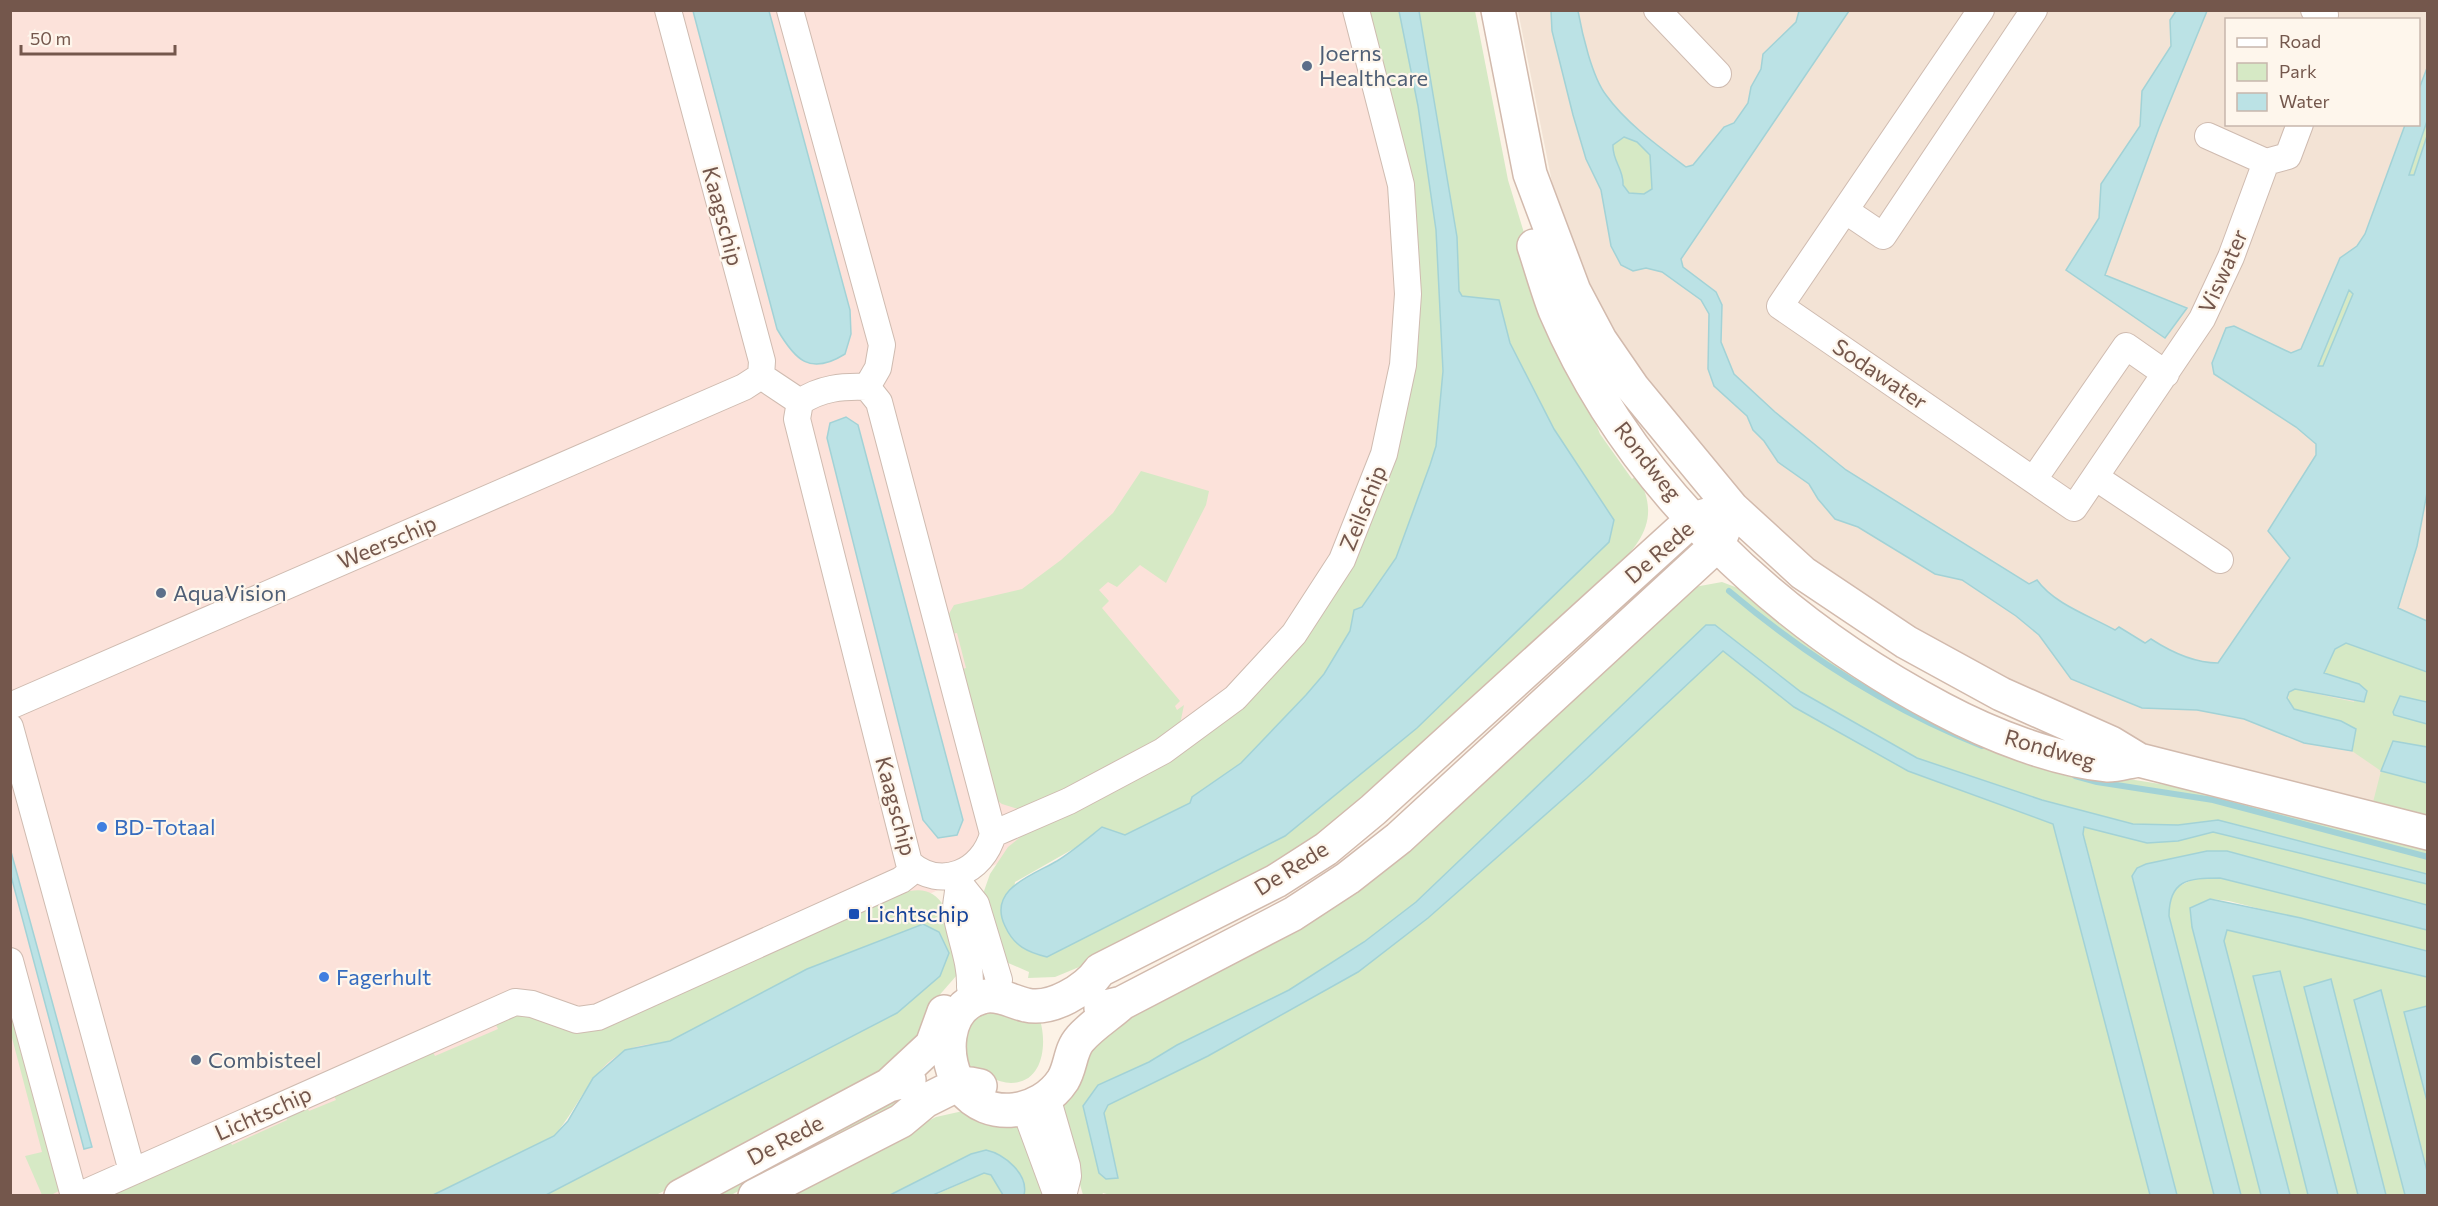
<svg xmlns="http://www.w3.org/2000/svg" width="2438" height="1206" font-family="Commissioner,sans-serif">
<rect width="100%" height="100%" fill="#fcf2e6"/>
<path fill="#f3e3d5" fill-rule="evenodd" d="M1518 11H2427V822L2141 745 1975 669 1852 595 1722 483 1615 355 1565 248ZM2226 20H2418V124H2226Z"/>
<path fill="#fce2da" d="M10 11H1396L1433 302 1264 718 1026 851 873 919 412 1195H11Z"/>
<path fill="#d6e9c5" d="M1363 11H1399L1418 106 1436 230 1443 371 1436 446 1430 465 1396 558 1362 607 1354 610 1350 631 1324 674 1306 695 1241 763 1193 797 1190 803 1125 835 1080 845 1015 882 1008 933 1614 520 1554 429 1510 343 1499 300 1462 296 1459 291 1457 237 1419 11H1475L1508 180 1557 342 1586 399 1600 434 1632 479 1637 475C1661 517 1643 541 1613 571L1349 815 1272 869 1084 965 1055 977 1028 978 1029 972 1006 962 985 903 984 891 990 874 1008 847 1028 831 1164 763 1330 589 1415 318Z
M2427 121V136L2414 175 2408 176Z
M1624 136 1637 142 1650 155 1652 190 1644 195 1629 193C1619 180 1612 161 1613 145Z
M2349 289 2353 293 2323 366H2317Z
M1141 471 1209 491 1206 505 1166 583 1140 565 1117 587 1108 582 1099 590 1109 601 1102 608 1180 701 1175 706 1177 710 1184 705 1179 729 1125 763 1018 809 1002 804 995 799 959 670 966 668 957 633 950 634 946 619 954 605 1022 589 1061 560 1113 513Z
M1722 582 1743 590 1762 603 2116 777 2223 794 2427 844V874L2218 820 2178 825 2133 824 2042 800 1917 758 1801 692 1715 625H1706L1416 902 1364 942 1289 990 1177 1045 1149 1062 1098 1085 1094 1146 1099 1173 1106 1179 1118 1177 1104 1113 1108 1105 1208 1056 1358 972 1428 918 1587 778 1723 651 1794 707 1908 771 2053 824 2150 1195 1114 1196 1103 1193 1102 1195H1083L1062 1121V1102L1101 1032 1186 986 1689 588Z
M2346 643 2427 672V702L2400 696 2395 715 2427 724V747L2393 742 2427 783V824L2371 810 2381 771 2352 751 2356 729 2294 709 2288 703 2289 692 2295 689 2354 702 2359 684 2323 673 2335 649Z
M2084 827 2147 843 2178 841 2213 832 2427 884V905L2227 851 2137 868 2132 877 2214 1195H2177L2083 833Z
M2196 878H2220L2427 930V951L2229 901 2210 899 2190 908 2192 927 2261 1195H2241L2169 916C2169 889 2173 889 2196 878Z
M907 887 910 891C925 888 936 893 944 906L958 968 957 975 936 999 933 1016 909 1055 771 1136 656 1195H546L897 1013 923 924 670 1041C657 1044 637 1044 625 1051 591 1068 578 1109 554 1136L433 1195 103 1196 229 1139 232 1145 287 1120 285 1114 306 1105 309 1111 336 1100 333 1094 432 1050 435 1056 498 1029 494 1021C505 1018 515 1013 527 1014 549 1016 565 1037 589 1030L857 915 855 911Z
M2232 929 2427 977V1006L2404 1012 2427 1101V1171L2381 991 2354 1000 2405 1195H2386L2331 979 2304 987 2358 1195H2338L2279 971 2254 976 2308 1195H2290L2224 941 2227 930Z
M10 987 61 1190 51 1195H42L25 1156 42 1152 11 1034Z
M990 1008 1040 1020C1047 1043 1044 1083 1011 1083 998 1083 981 1072 966 1070 964 1039 960 1025 990 1008Z
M899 1091 906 1104 731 1195 698 1196Z
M963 1111 982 1113 1022 1128 1047 1195H1024C1029 1171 1003 1160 986 1150L971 1154 890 1195 782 1196 936 1117Z
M984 1173 991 1175 1003 1195 933 1196Z"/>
<path fill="#bbe2e5" stroke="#a2d2d6" stroke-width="1.5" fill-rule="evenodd" d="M693 11H769L850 310 851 334 845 354C810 376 795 360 777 329Z
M1399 11H1419L1457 237 1459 291 1462 296 1499 300 1510 343 1554 429 1614 520 1609 542 1417 728 1285 836 1047 957C1027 952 1014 946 1005 926 987 889 1033 875 1057 861 1073 851 1087 839 1102 827L1125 835 1190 803 1192 797 1241 763 1306 695 1324 674 1350 631 1354 610 1362 607 1396 558 1430 465 1436 446 1443 371 1436 230 1418 106Z
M1551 11H1578C1582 33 1592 77 1606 95 1626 123 1658 146 1686 167L1693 165 1724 127 1734 123 1748 103 1751 87 1761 69 1763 54 1796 22 1799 11H1849L1681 259 1683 267 1716 292 1722 305 1721 342 1734 374 1775 412 1846 470 2029 584 2037 580C2054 604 2090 616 2115 630L2119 627 2145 643 2151 639C2171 652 2194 663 2218 663L2290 558 2268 531 2316 455V444L2296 427 2214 374 2212 363 2226 328 2234 326 2291 353 2301 349 2340 258 2357 246 2365 234 2405 125 2418 124 2419 89 2427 68V121L2409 175H2414L2427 136V493L2417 546 2398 608 2427 621V672L2346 643 2335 649 2324 673 2359 684 2367 691 2364 702 2295 689 2289 692 2287 698 2294 709 2341 721 2356 729 2352 751 2304 743 2244 719 2197 710 2142 708 2071 679 2039 635 2016 616 1962 580 1935 574 1858 527 1835 519 1818 499 1809 484 1778 462 1764 441 1753 430 1747 416 1714 386 1708 369 1709 314 1701 300 1662 272 1646 268 1633 271 1621 265 1611 246 1601 190 1586 159 1573 115 1552 31ZM1624 137 1637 142 1650 155 1652 189 1644 194 1629 193 1623 185C1624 169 1612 161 1613 145ZM2349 290 2353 294 2323 366H2318Z
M2176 11H2207L2159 128 2105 275 2187 308 2165 338 2066 270 2099 218 2101 184 2140 126 2142 91 2171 46 2170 20Z
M846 417 858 425 963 820 957 835 938 838 923 820 827 438 830 423Z
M1706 625H1715L1801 692 1917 758 2042 800 2133 824 2178 825 2218 820 2427 874V884L2213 832 2178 841 2147 843 2084 827 2083 834 2177 1195H2150L2053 824 1908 771 1794 707 1723 651 1587 778 1428 918 1358 972 1208 1056 1108 1105 1104 1113 1118 1178 1106 1179 1099 1173 1083 1106 1098 1085 1149 1062 1177 1045 1289 990 1364 942 1416 902Z
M2400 696 2427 702V724L2394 715 2393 712Z
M2393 741 2427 747V783L2381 771Z
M10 848 92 1147 84 1149 11 876Z
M2207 851H2227L2427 905V930L2220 878C2188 878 2169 880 2169 916L2241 1195H2214L2132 876 2137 868 2146 864Z
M2210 899 2301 918 2427 951V977L2227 930 2224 941 2290 1195H2261L2192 927 2190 908Z
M923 924 939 932 949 953 940 976 897 1013 546 1195H433L554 1136 568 1121 593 1078 625 1050 670 1041 807 969Z
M2280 971 2338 1195H2308L2253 976Z
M2331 979 2386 1195H2358L2304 987Z
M2381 990 2427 1171V1195H2405L2354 1000Z
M2427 1006H2428L2427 1101 2404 1012Z
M986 1150C1004 1154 1029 1174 1024 1195H1003L991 1175 984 1173 933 1195H890L971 1154Z"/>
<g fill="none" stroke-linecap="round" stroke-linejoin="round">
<path stroke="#a2d2d6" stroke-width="6" d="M1729 591C1806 656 1889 709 1982 746
M2075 776 2097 782 2213 800 2428 857"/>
<defs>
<path id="street" d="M668 10 762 361 761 376 800 402 797 419 909 863C941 891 983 872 993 834L879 402 867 387 878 368 882 345 790 10
M1657 10 1718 74
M1981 10 1780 306 2074 508 2202 319 2231 257 2266 162 2288 156 2300 124
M2314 10 2325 15
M2208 136 2266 162
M1846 211 1883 236 2034 10
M800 402C821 388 842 386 867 387
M2095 477 2220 560
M2034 479 2126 346 2166 374
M10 706 744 387 761 376
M10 727 132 1171
M993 834 1069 801 1163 751 1235 698 1294 634 1342 560 1384 454 1403 365 1408 294 1401 185 1356 10
M958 875C961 888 955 900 956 912 960 938 971 961 970 987
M960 884 976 904 999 980
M10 961 74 1196
M1047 1097 1067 1166 1068 1176 1063 1196
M1025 1109 1057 1196
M78 1196 515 1002 532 1004 577 1020 598 1017 901 880 915 869"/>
<path id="secondary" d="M1498 10 1530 174 1574 291 1600 340 1633 388 1732 508 1803 573 1906 642 2001 694 2111 743 2139 760 2428 833
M1534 246C1541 267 1547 289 1555 310 1629 484 1777 622 1942 709 1989 734 2054 760 2108 765 2118 765 2130 761 2139 760
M1122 1003C1109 1015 1092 1025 1080 1039 1070 1050 1071 1067 1063 1080 1041 1114 988 1123 962 1088 942 1062 943 1007 982 997 997 992 1012 1002 1026 1005 1051 1011 1086 990 1100 970L1276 881 1326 849 1373 810 1693 519 1732 508
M1101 1008 1122 1003 1293 914 1348 878 1399 838 1718 544 1726 524
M889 1085 932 1045 944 1012
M681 1196 889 1085 909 1080
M755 1196 901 1121 925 1101 953 1087 970 1084 980 1086"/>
</defs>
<use href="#street" stroke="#cfbbb0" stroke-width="28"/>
<use href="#secondary" stroke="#d2baad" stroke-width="36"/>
<use href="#street" stroke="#fff" stroke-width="26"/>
<use href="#secondary" stroke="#fff" stroke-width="33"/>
</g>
<g fill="#5c6f8a" stroke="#fef6ec" stroke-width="2">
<circle cx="1307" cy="66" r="6"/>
<circle cx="161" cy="593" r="6"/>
<circle cx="196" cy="1060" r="6"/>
</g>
<g fill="#3f7fe0" stroke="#fef6ec" stroke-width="2">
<circle cx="102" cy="827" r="6"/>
<circle cx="324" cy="977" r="6"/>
</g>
<rect fill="#1a4fb4" stroke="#fef6ec" stroke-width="2" x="848" y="908" width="12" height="12" rx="3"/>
<g text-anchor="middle" stroke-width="4.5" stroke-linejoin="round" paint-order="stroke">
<g font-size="22" fill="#4e5e75" stroke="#fef6ec" text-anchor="start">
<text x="1319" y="61">Joerns<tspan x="1319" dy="25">Healthcare</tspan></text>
<text x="173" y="601">AquaVision</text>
<text x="208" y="1068">Combisteel</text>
</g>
<g font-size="22" fill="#74574c" stroke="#fef6ec">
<text transform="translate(723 216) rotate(75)" y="8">Kaagschip</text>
<text transform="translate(2223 271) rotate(-66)" y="8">Viswater</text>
<text transform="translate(1880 374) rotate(34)" y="8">Sodawater</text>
<text transform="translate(1648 461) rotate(52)" y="8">Rondweg</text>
<text transform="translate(1363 508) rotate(-68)" y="8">Zeilschip</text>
<text transform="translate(387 542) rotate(-23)" y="8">Weerschip</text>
<text transform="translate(1659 552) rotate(-41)" y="8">De Rede</text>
<text transform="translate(2050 749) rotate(16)" y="8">Rondweg</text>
<text transform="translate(896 806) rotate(75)" y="8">Kaagschip</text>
<text transform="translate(1291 868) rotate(-32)" y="8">De Rede</text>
<text transform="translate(263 1113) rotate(-24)" y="8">Lichtschip</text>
<text transform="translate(785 1140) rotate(-28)" y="8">De Rede</text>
</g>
<g font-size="22" fill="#366cbe" stroke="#fef6ec" text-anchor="start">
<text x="114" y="835">BD-Totaal</text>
<text x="336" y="985">Fagerhult</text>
</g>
<g font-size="22" fill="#164399" stroke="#fef6ec" text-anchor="start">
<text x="866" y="922">Lichtschip</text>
</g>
</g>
<rect width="2438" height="1206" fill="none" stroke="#74574c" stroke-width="24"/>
<rect x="2225" y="18" width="195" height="108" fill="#fef6ec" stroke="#c7b6ac" stroke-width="1.5"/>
<rect x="2237" y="38" width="30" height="9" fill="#ffffff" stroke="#c7b6ac" stroke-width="1.5"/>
<text x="2279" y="48" font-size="18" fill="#74574c">Road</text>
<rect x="2237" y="63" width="30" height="18" fill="#d6e9c5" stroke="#c7b6ac" stroke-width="1.5"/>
<text x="2279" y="78" font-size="18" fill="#74574c">Park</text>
<rect x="2237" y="93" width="30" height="18" fill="#bbe2e5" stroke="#c7b6ac" stroke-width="1.5"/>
<text x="2279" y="108" font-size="18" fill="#74574c">Water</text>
<path d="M21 45v9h154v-9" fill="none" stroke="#74574c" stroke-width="3"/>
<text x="30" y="45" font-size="18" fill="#74574c" stroke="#fef6ec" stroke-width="4.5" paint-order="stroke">50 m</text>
</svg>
